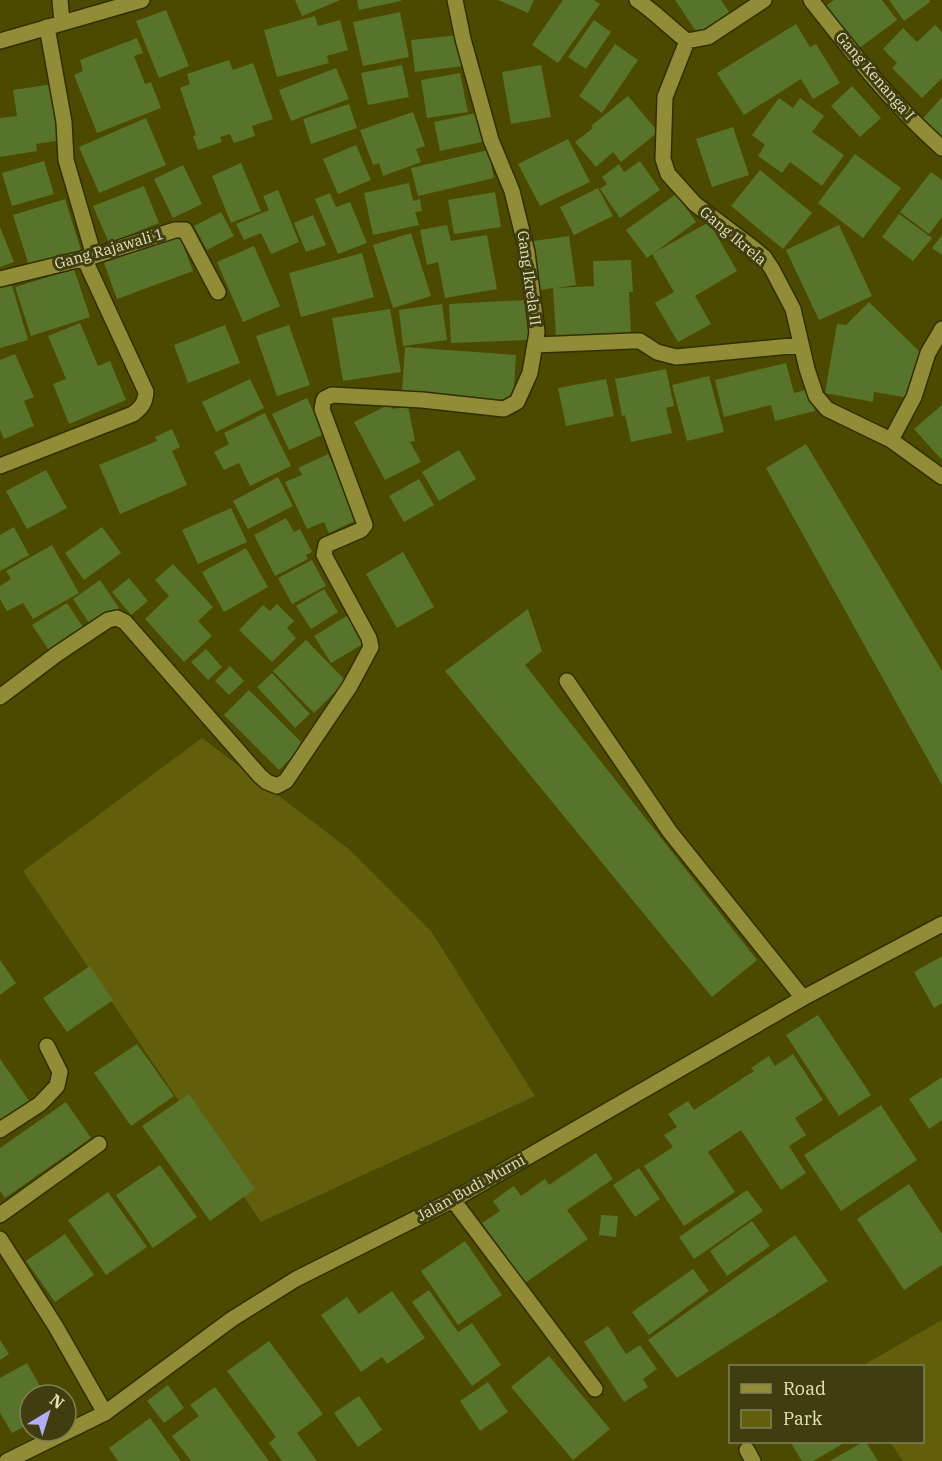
<svg xmlns="http://www.w3.org/2000/svg" width="942" height="1461" font-family="'IBM Plex Serif',serif">
<rect width="100%" height="100%" fill="#4c4900"/>
<path fill="#625f0c" d="M202 738 350 850 431 931 535 1096 261 1222 23 871Z
M942 1320V1461H903L890 1442H922V1366H862Z"/>
<path fill="#58742a" d="M295 0H340L302 16Z
M357 0H401V1L359 10Z
M498 0H534L528 13Z
M563 0H594L600 4 558 63 532 45Z
M675 0H721L731 15 699 36Z
M834 0H882L897 20 858 49 826 6Z
M889 0H929L930 2 904 21Z
M166 10 189 66 159 78 136 21Z
M400 12 409 57 363 66 353 22Z
M315 16 318 26 340 20 348 50 327 56 329 63 277 77 264 30Z
M594 20 611 32 586 69 568 57Z
M796 24 810 47 816 44 840 83 813 99 801 79 744 115 717 73Z
M935 25 942 32V78L922 98 892 68 897 63 883 49 903 28 917 42Z
M460 35 464 66 415 72 411 40Z
M137 38 143 53 134 56 145 84 151 82 161 108 97 133 74 75 83 71 80 60Z
M615 44 638 60 602 113 579 96Z
M229 60 233 70 253 63 273 119 252 126 255 136 234 143 230 134 220 137 222 142 198 150 193 136 196 135 180 88 190 84 187 74Z
M402 65 409 97 368 105 361 73Z
M541 65 551 117 511 124 502 72Z
M336 68 349 99 291 121 279 90Z
M460 73 468 112 427 118 421 80Z
M53 84 62 140 36 144 37 151 0 157V118L17 116 13 90Z
M852 86 881 118 860 137 831 106Z
M628 96 658 132 621 162 613 152 596 167 575 142 593 128 591 126Z
M942 97V143L919 123Z
M779 98 793 108 800 98 824 116 812 132 844 155 822 186 790 162 782 173 758 156 765 145 752 135Z
M349 104 357 128 311 144 303 119Z
M413 112 425 146 416 149 421 162 383 176 379 163 373 165 360 130Z
M476 113 482 142 440 151 434 122Z
M146 118 166 165 99 193 79 147Z
M733 127 749 175 712 187 696 139Z
M568 139 590 182 540 206 518 164Z
M356 145 371 180 338 194 323 159Z
M488 150 494 178 418 196 411 168Z
M855 154 901 188 863 238 818 203Z
M44 161 54 194 12 206 2 173Z
M640 161 660 190 620 218 600 189 607 184 602 177 619 164 624 172Z
M241 163 261 211 231 223 212 176Z
M183 165 202 204 173 218 154 179Z
M760 170 812 213 783 249 731 206Z
M931 172 942 180V217L929 234 900 212Z
M409 183 413 201 420 199 422 211 415 212 419 225 373 235 364 193Z
M144 186 159 223 109 243 93 206Z
M598 188 613 216 574 235 560 207Z
M278 190 299 242 271 254 261 233 244 240 236 224 269 210 263 196Z
M495 192 501 227 454 234 448 200Z
M330 193 336 207 350 202 367 243 338 254 315 199Z
M676 194 696 222 647 258 626 230Z
M65 199 81 250 29 266 13 215Z
M221 212 234 236 207 250 194 226Z
M899 214 932 238 913 261 882 237Z
M313 215 326 245 306 252 294 223Z
M709 222 737 271 695 296 711 324 678 342 655 303 674 292 652 254Z
M447 225 451 241 487 235 497 289 445 298 438 262 427 265 420 230Z
M839 225 872 296 819 320 786 250Z
M0 227 14 262 0 267Z
M411 233 431 296 393 308 373 245Z
M179 235 193 271 117 299 104 263Z
M942 235V255L932 248Z
M569 236 576 285 556 288 594 286 593 261 631 260 633 292H629L631 333 556 337 553 288 540 290 533 241Z
M254 246 280 306 243 322 217 262Z
M362 253 374 297 301 317 289 273Z
M74 269 90 317 31 336 15 287Z
M11 282 28 340 0 348V285Z
M527 300 529 340 451 343 449 304Z
M869 302 925 357 915 367 909 398 874 392 873 402 825 393 837 324 846 325Z
M442 304 447 340 403 346 399 310Z
M390 309 401 372 343 381 332 318Z
M80 323 98 366 110 361 126 400 69 424 53 384 66 379 48 336Z
M225 325 240 363 188 383 174 345Z
M289 325 310 385 277 396 256 336Z
M405 347 516 355 513 401 402 392Z
M15 354 34 397 24 401 34 426 4 439 0 429V360Z
M786 363 794 393 809 389 815 411 775 421 771 405 724 417 715 380Z
M666 369 674 406 666 408 672 433 631 442 625 415 622 416 615 379Z
M709 376 724 432 687 441 672 385Z
M250 379 264 408 216 432 202 402Z
M606 379 614 416 566 426 558 388Z
M307 398 324 434 289 450 272 414Z
M390 404 393 409 408 406 415 441 410 442 421 462 385 480 354 422Z
M942 405V458L941 459 914 429Z
M265 413 291 466 250 486 239 463 224 470 214 452 229 444 224 433Z
M172 429 180 447 172 451 187 485 120 514 99 465 157 441 155 437Z
M806 444 942 671V785L766 468Z
M459 450 476 479 439 501 422 472Z
M328 454 359 519 329 533 324 522 307 529 285 482 302 475 298 468Z
M46 470 67 508 27 529 6 491Z
M278 477 293 506 248 529 233 501Z
M419 479 434 505 404 522 389 496Z
M231 508 247 542 198 564 182 530Z
M286 518 294 532 300 529 312 552 306 555 308 559 275 576 254 535Z
M14 527 29 555 0 571V535Z
M102 527 121 553 84 580 65 553Z
M52 545 79 593 33 619 23 603 7 611 0 599V586L11 579 6 571Z
M246 548 268 587 224 612 202 572Z
M403 552 434 607 397 628 366 574Z
M312 560 326 586 292 604 278 578Z
M173 564 213 607 198 621 212 636 184 662 145 619 169 596 155 580Z
M129 578 148 601 131 615 112 592Z
M100 580 119 608 91 626 73 599Z
M324 589 338 612 311 629 296 606Z
M67 603 85 630 50 652 32 625Z
M277 604 294 621 287 628 296 638 272 662 239 630 263 605 270 611Z
M528 609 542 651 525 665 757 960 712 997 445 671Z
M350 614 368 641 331 663 314 636Z
M306 640 346 681 314 713 273 671Z
M206 649 222 667 208 680 191 662Z
M230 666 244 681 229 695 215 681Z
M272 673 310 714 295 728 257 687Z
M249 690 304 745 279 770 224 715Z
M942 956V1003L934 1008 914 972Z
M0 960 16 983 0 995Z
M90 966 113 1000 67 1032 43 998Z
M818 1015 871 1095 839 1116 786 1035Z
M137 1044 174 1096 131 1126 94 1073Z
M793 1054 823 1100 795 1118 806 1135 789 1146 806 1173 781 1190 741 1130 708 1152 735 1192 684 1226 644 1166 673 1147 664 1135 677 1127 668 1114 688 1101 694 1110 754 1071 751 1068 769 1056 775 1066Z
M0 1059 30 1102 0 1123Z
M942 1077V1120L929 1129 909 1099Z
M189 1094 255 1189 210 1221 142 1126Z
M66 1102 91 1138 5 1198 0 1191V1148Z
M881 1105 917 1160 841 1211 804 1155Z
M596 1153 613 1179 567 1210 588 1239 525 1283 482 1223 500 1211 493 1201 514 1186 521 1196 545 1179 549 1185Z
M160 1165 197 1217 153 1248 116 1195Z
M639 1168 660 1199 635 1217 613 1185Z
M909 1184 942 1234V1265L904 1290 857 1219Z
M747 1190 763 1211 694 1259 679 1237Z
M108 1192 147 1247 106 1275 68 1220Z
M601 1215 618 1216 616 1237 599 1235Z
M752 1221 770 1246 727 1276 710 1251Z
M65 1234 94 1275 55 1302 26 1261Z
M795 1235 828 1281 677 1378 648 1340Z
M465 1241 502 1295 458 1325 421 1271Z
M693 1269 709 1291 649 1335 632 1312Z
M429 1290 458 1332 472 1323 501 1365 472 1386 412 1302Z
M392 1291 425 1338 387 1364 382 1357 361 1372 321 1315 347 1297 359 1314Z
M608 1326 626 1354 640 1345 657 1369 643 1379 648 1387 624 1402 584 1342Z
M0 1340 9 1354 0 1360Z
M269 1341 323 1414 297 1433 317 1461H282L269 1443 276 1437 227 1371Z
M549 1356 610 1429 573 1460 511 1387Z
M27 1363 45 1395H30V1423L12 1433 0 1413V1378Z
M488 1382 508 1412 480 1431 460 1401Z
M168 1385 184 1408 164 1423 147 1401Z
M215 1387 269 1461H191L172 1436 199 1416 190 1405Z
M359 1396 382 1430 358 1447 334 1413Z
M150 1418 181 1461H118L109 1448Z
M790 1442H846L813 1461H802Z
M863 1442H866L878 1461H830Z"/>
<g fill="none" stroke-linecap="round" stroke-linejoin="round">
<defs>
<path id="minor" d="M60 0 62 22
M637 0C655 12 670 28 687 41L708 37 764 0
M811 0C852 52 892 104 942 148
M47 27 64 122 66 160 94 256
M0 41 142 0
M687 41 665 97 663 159 668 174 695 204 753 248 764 257 772 269 793 309 807 369 816 396 827 409 891 440 942 477
M0 279 94 256 175 230H185L218 292
M535 345 632 341H640L657 352 676 357 801 345
M891 440 914 397 928 353 942 329
M0 466 133 414C142 407 145 403 146 392L84 258
M567 681 670 832 803 998
M0 697 57 654 108 620 117 618 125 622 260 776 267 782 277 786 286 781 350 686 371 647 369 638 324 555 326 545 361 530 365 525 322 409 324 399 332 395 422 400 504 409 517 402 530 373 537 332 527 252 512 191 491 140 463 39 455 0
M0 1130 40 1104 57 1086 60 1072 47 1046
M453 1200 595 1389
M0 1215 99 1144
M0 1239 56 1327 105 1413
M747 1450 753 1461
M7 1461 105 1413 232 1319 296 1279 453 1200 803 998 942 924"/>
</defs>
<use href="#minor" stroke="#312f00" stroke-width="18"/>
<use href="#minor" stroke="#908c38" stroke-width="15"/>
</g>
<g text-anchor="middle" stroke-width="6" stroke-linejoin="round" paint-order="stroke">
<g font-size="15" fill="#e3e3bb" stroke="#403e11">
<text transform="translate(875 76) rotate(49)" y="5">Gang Kenanga I</text>
<text transform="translate(733 236) rotate(40)" y="5">Gang Ikrela</text>
<text transform="translate(109 249) rotate(-16)" y="5">Gang Rajawali 1</text>
<text transform="translate(529 278) rotate(82)" y="5">Gang Ikrela II</text>
<text transform="translate(471 1188) rotate(-29)" y="5">Jalan Budi Murni</text>
</g>
</g>
<rect x="729" y="1365" width="195" height="78" fill="#403e11" stroke="#818055" stroke-width="1.5"/>
<rect x="741" y="1384" width="30" height="9" fill="#908c38" stroke="#818055" stroke-width="1.5"/>
<text x="783" y="1395" font-size="18" fill="#e3e3bb">Road</text>
<rect x="741" y="1410" width="30" height="18" fill="#625f0c" stroke="#818055" stroke-width="1.5"/>
<text x="783" y="1425" font-size="18" fill="#e3e3bb">Park</text>
<g transform="translate(48 1413) rotate(38)"><circle r="28" fill="#403e11" stroke="#818055" stroke-width="1.5"/>
<path d="M0-4.5L10 22L0 15L-10 22Z" fill="#b3adf9"/>
<text y="-9" font-size="16" font-weight="bold" text-anchor="middle" fill="#e3e3bb">N</text>
</g>
</svg>
